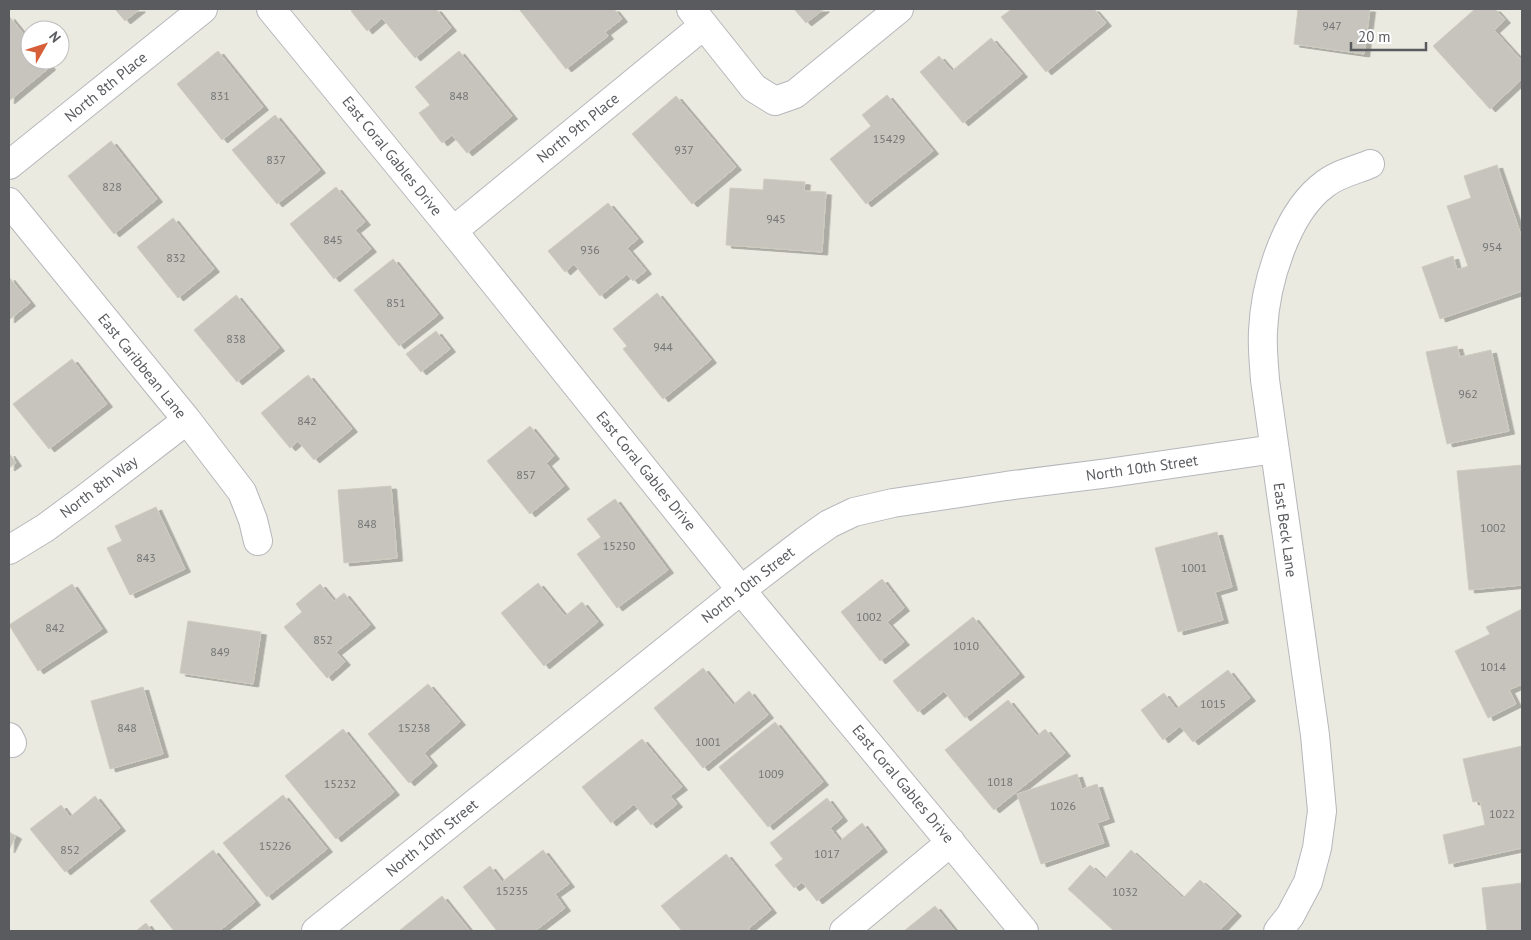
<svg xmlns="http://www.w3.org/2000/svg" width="1531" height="940" font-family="'PT Sans',sans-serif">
<defs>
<filter id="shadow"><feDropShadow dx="5.5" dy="3" stdDeviation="0" flood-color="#0004"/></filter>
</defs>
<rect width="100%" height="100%" fill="#eaeae0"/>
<path fill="#c6c4bd" stroke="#ceccbf" filter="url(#shadow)" d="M115 9H140L125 21Z
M354 9H436L451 28 415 58 382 18 367 31 351 11Z
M519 9H614L622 19 605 32 608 36 566 69Z
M794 9H824L806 23Z
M1012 9H1094L1106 23 1046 72 1001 17Z
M1298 9H1370L1364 54 1294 44Z
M1475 9H1495L1505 20 1494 30 1522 61V79L1490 109 1433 46Z
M9 16 30 42V60H45L50 67 9 101Z
M991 38 1022 74 963 123 920 72 939 56 952 71Z
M218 51 263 107 222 140 177 84Z
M459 51 512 116 467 153 452 135 442 143 419 113 430 105 415 87Z
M887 95 933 151 866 204 830 159 871 126 862 115Z
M676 96 736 167 692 204 632 134Z
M275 115 320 170 277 204 232 150Z
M111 141 157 199 114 234 68 176Z
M1497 165 1522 238V291L1440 319 1422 267 1453 256 1457 270 1468 266 1447 206 1471 198 1464 176Z
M764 179 805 182 804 191 826 192 822 252 726 245 730 188 763 190Z
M336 187 365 222 355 230 371 249 334 279 290 224Z
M608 203 638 239 627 248 646 271 633 281 627 274 600 296 574 264 565 272 548 251Z
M173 218 214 269 178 298 137 247Z
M393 259 438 315 399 346 354 290Z
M9 277 30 303 9 320Z
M657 293 711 360 663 399 623 349 627 346 613 329Z
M236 295 279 348 237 382 194 330Z
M436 331 450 349 421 372 406 354Z
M1457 346 1460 357 1491 350 1509 431 1447 444 1426 352Z
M72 359 107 404 49 449 13 404Z
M308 375 352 429 314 460 298 441 290 448 261 413Z
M530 426 554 456 546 463 564 486 530 514 487 461Z
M9 453 16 463 9 468Z
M1522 465V585L1469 590 1457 471Z
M391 486 397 558 344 563 338 490Z
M615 499 668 570 617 608 577 554 601 537 587 519Z
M156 507 185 569 130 595 107 548 122 541 115 526Z
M1217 532 1232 587 1215 592 1223 620 1178 632 1155 548Z
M882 579 904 608 887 622 904 642 880 661 841 612Z
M538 583 565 616 582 602 598 622 544 666 501 613Z
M72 584 102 629 38 671 9 625Z
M320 584 334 601 344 593 370 625 336 652 345 662 327 678 284 627 302 612 296 604Z
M1522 609V684L1509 690 1516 704 1488 718 1455 651 1490 634 1486 627Z
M973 617 1019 674 965 718 944 691 918 712 893 681Z
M188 621 261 632 253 684 180 673Z
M703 668 733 705 749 691 768 715 703 768 654 708Z
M1228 670 1250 698 1193 742 1180 726 1163 740 1141 710 1164 693 1176 709Z
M428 684 460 722 424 753 432 763 409 783 368 734Z
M143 687 163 754 110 769 91 701Z
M1008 700 1037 736 1045 729 1065 753 994 810 945 750Z
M775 722 823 782 768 827 719 767Z
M343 729 394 792 336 839 285 776Z
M642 739 682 787 670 796 677 804 651 825 634 804 611 823 582 787Z
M1522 746V848L1449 864 1443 835 1485 825 1480 801 1473 802 1463 759Z
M1077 774 1082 789 1097 784 1109 819 1097 823 1104 843 1041 864 1017 794Z
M283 795 327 849 267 897 223 843Z
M95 796 120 828 65 872 30 829 61 805 70 817Z
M827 798 842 818 830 828 840 841 862 823 882 849 817 901 802 882 794 888 775 865 783 859 770 843Z
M9 832 16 836 9 850Z
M213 850 255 902 219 931H174L150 901Z
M543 850 569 884 555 894 565 908 535 931H497L463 887 490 866 502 882Z
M1131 850 1183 898 1200 880 1236 913 1219 931H1114L1068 889 1090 865 1105 879Z
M726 854 771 910 748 929 751 931H682L661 906Z
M1522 883V931H1487L1482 888Z
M442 896 470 931H399Z
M935 906 955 931H904Z
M146 923 152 931H136Z"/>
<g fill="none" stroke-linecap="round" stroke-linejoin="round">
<defs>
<path id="minor" d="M271 9 453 231 741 590 1024 931
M691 9 754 88 775 101 795 94 899 9
M9 165 203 9
M9 202 187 420 242 492 253 520 258 541
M453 231 704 25
M9 550 45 528 87 497 187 420
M9 737 12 743
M316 931 741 590 805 541 829 524 854 512 893 503 1006 486 1109 473 1274 449
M844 931 951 842
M1278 931 1290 916 1308 882 1317 848 1322 811 1315 735 1265 380C1264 364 1262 347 1263 331 1265 284 1286 212 1325 184 1337 174 1356 170 1370 164"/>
</defs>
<use href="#minor" stroke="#b6b7bc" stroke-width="30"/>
<use href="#minor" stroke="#fff" stroke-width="28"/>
</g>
<g text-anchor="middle" stroke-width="5" stroke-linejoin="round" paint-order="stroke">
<g font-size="12" fill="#747576">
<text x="1332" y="30">947</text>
<text x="220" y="100">831</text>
<text x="459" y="100">848</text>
<text x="889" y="143">15429</text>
<text x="684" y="154">937</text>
<text x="276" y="164">837</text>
<text x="112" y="191">828</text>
<text x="776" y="223">945</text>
<text x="333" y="244">845</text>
<text x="1492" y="251">954</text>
<text x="590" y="254">936</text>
<text x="176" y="262">832</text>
<text x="396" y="307">851</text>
<text x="236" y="343">838</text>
<text x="663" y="351">944</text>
<text x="1468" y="398">962</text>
<text x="307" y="425">842</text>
<text x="526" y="479">857</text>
<text x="367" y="528">848</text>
<text x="1493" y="532">1002</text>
<text x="619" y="550">15250</text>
<text x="146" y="562">843</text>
<text x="1194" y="572">1001</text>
<text x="869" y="621">1002</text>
<text x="55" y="632">842</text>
<text x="323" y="644">852</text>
<text x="966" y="650">1010</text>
<text x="220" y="656">849</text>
<text x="1493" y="671">1014</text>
<text x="1213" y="708">1015</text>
<text x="127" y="732">848</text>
<text x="414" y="732">15238</text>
<text x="708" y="746">1001</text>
<text x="771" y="778">1009</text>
<text x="1000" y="786">1018</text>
<text x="340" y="788">15232</text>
<text x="1063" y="810">1026</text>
<text x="1502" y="818">1022</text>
<text x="275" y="850">15226</text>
<text x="70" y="854">852</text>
<text x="827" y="858">1017</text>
<text x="512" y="895">15235</text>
<text x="1125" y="896">1032</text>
</g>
<g font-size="15" fill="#595b5f" stroke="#fff">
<text transform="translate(106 87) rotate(-39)" y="5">North 8th Place</text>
<text transform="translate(578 128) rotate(-39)" y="5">North 9th Place</text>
<text transform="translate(392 156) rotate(51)" y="5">East Coral Gables Drive</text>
<text transform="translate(142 366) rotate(51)" y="5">East Caribbean Lane</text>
<text transform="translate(1142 468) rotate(-8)" y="5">North 10th Street</text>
<text transform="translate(646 471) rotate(51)" y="5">East Coral Gables Drive</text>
<text transform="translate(99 487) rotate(-37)" y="5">North 8th Way</text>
<text transform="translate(1285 530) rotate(82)" y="5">East Beck Lane</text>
<text transform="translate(748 585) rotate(-38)" y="5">North 10th Street</text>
<text transform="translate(903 784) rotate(50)" y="5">East Coral Gables Drive</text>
<text transform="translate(432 838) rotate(-39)" y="5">North 10th Street</text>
</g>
</g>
<rect width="1531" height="940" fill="none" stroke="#595b5f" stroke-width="20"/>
<g transform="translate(45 45) rotate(51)"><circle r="24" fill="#ffffff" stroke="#bdbdbf"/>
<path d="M0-4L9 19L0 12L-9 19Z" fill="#d65f3a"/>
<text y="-8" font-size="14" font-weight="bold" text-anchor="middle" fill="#595b5f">N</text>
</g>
<path d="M1351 42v8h75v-8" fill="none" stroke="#595b5f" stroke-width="2.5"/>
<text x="1358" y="42" font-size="15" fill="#595b5f" stroke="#ffffff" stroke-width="4" paint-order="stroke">20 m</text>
</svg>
